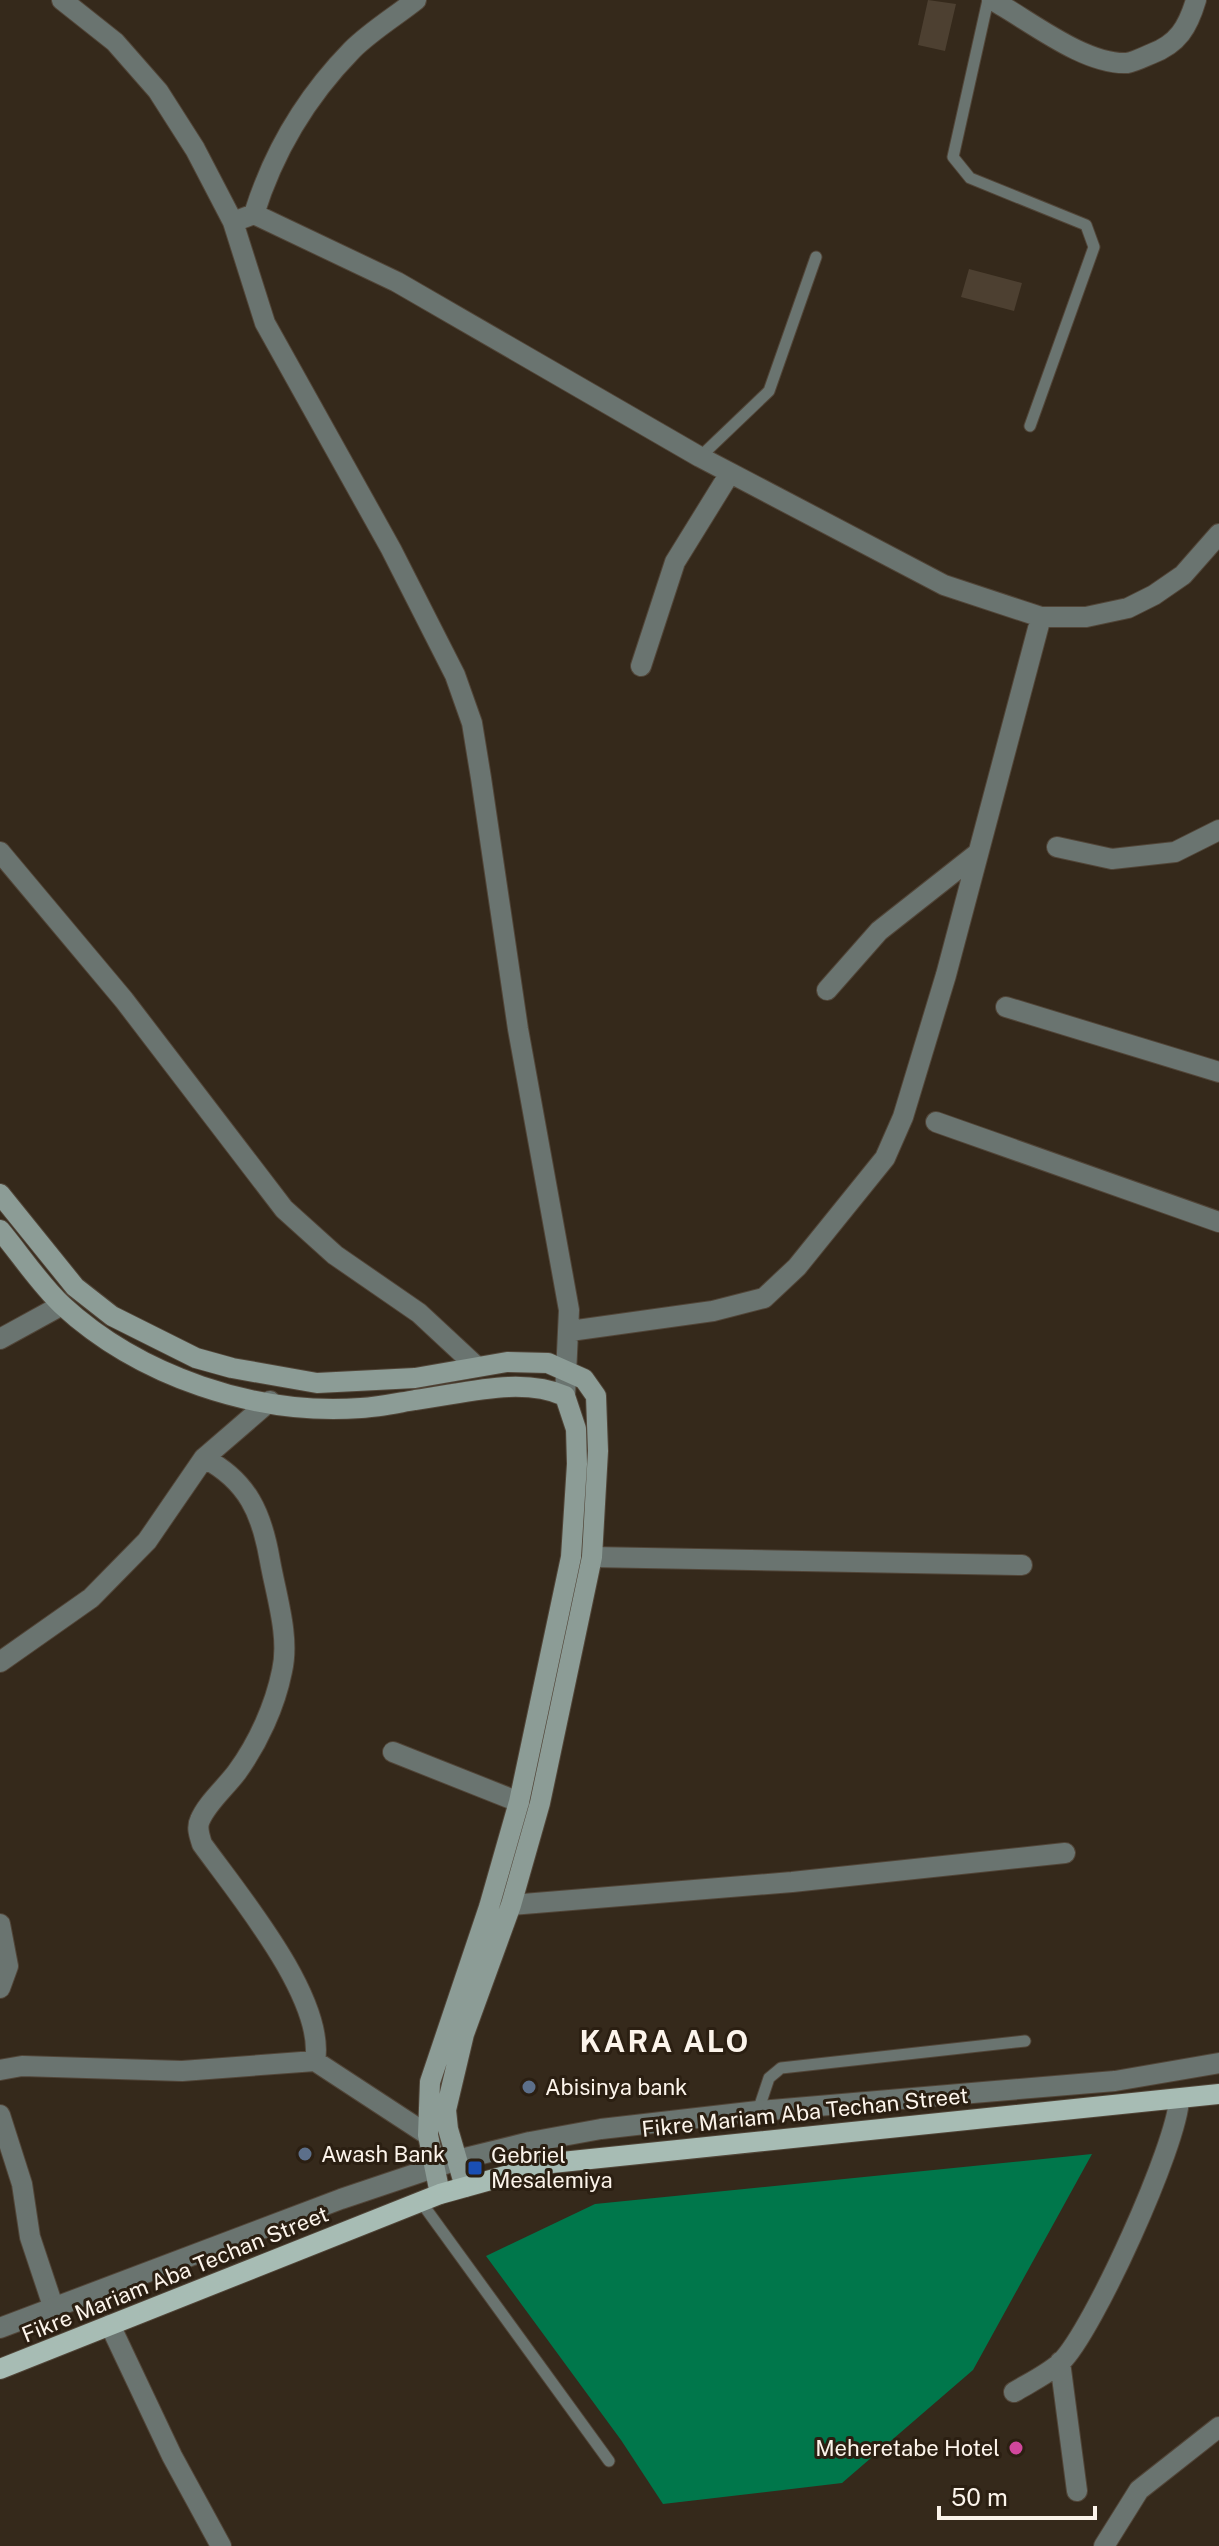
<svg xmlns="http://www.w3.org/2000/svg" width="1219" height="2546" font-family="'Public Sans',sans-serif">
<rect width="100%" height="100%" fill="#35291b"/>
<path fill="#00774b" d="M1092 2154 973 2370 842 2483 663 2504 621 2440 486 2256 595 2204Z"/>
<path fill="#4d4031" d="M928 0 956 4 945 51 918 45Z
M969 269 1022 283 1014 311 961 297Z"/>
<g fill="none" stroke-linecap="round" stroke-linejoin="round">
<defs>
<path id="service" d="M988 0 953 157 970 178 1086 225 1094 247 1030 426
M700 457 769 391 816 257
M758 2111 769 2078 781 2068 1025 2041
M421 2202 609 2461"/>
<path id="minor" d="M62 0 115 42 158 91 195 149 233 222 265 323 391 549 455 675 472 723 481 778 518 1029 569 1310 565 1396
M992 0C1029 20 1084 65 1127 63 1134 62 1144 57 1151 54 1178 44 1188 27 1196 0
M254 214C273 153 307 96 352 50 371 31 396 16 416 0
M233 222 254 214 397 282 700 457 944 585 1041 617H1086L1128 608 1154 595 1183 575 1219 534
M641 666 675 562 730 473
M1057 847 1112 859 1175 852 1219 830
M0 852 124 1000 284 1209 335 1255 419 1313 476 1366
M827 990 879 931 978 853
M1006 1007 1219 1072
M936 1122 1219 1222
M570 1331 713 1311 764 1298 797 1267 885 1158 903 1117 946 975 1041 617
M0 1339 62 1305
M592 1557 1022 1565
M0 1662 91 1598 147 1541 204 1458 270 1401
M393 1752 519 1802
M511 1905 792 1882 1065 1853
M0 1924 8 1966 0 1988
M315 2061 428 2135
M0 2070 22 2066 182 2071 315 2061C326 1999 238 1894 202 1844 200 1837 196 1828 200 1820 207 1803 226 1787 237 1772 258 1743 275 1706 282 1671 290 1637 276 1595 270 1561 262 1514 248 1481 204 1458
M0 2115 22 2184 30 2237 53 2306
M110 2325 172 2456 221 2546
M1060 2362 1077 2491
M1014 2392C1029 2383 1048 2374 1061 2362 1093 2331 1178 2143 1179 2099
M1104 2546 1139 2490 1219 2427"/>
<path id="tertiary" d="M0 2328 341 2199 457 2160 530 2142 601 2129 758 2111 1115 2081 1219 2063"/>
<path id="secondary" d="M0 1194 75 1287 112 1316 196 1358 232 1368 317 1383 415 1378 507 1362 548 1363 584 1379 596 1396 598 1451 592 1557 540 1803 511 1905 464 2034 446 2110 448 2129 465 2187
M0 1230C20 1254 39 1283 62 1305 139 1376 256 1416 361 1408 379 1407 397 1403 415 1400 463 1394 520 1376 565 1396L576 1429 577 1464 571 1557 519 1802 489 1907 430 2082 428 2135 440 2194"/>
<path id="primary" d="M0 2369 440 2194 552 2163 1219 2094"/>
</defs>
<use href="#service" stroke="#514538" stroke-width="13"/>
<use href="#minor" stroke="#514538" stroke-width="22"/>
<use href="#tertiary" stroke="#514538" stroke-width="22"/>
<use href="#secondary" stroke="#514538" stroke-width="22"/>
<use href="#primary" stroke="#514538" stroke-width="22"/>
<use href="#service" stroke="#6a7470" stroke-width="11"/>
<use href="#minor" stroke="#6a7470" stroke-width="20"/>
<use href="#tertiary" stroke="#6a7470" stroke-width="20"/>
<use href="#secondary" stroke="#8c9c96" stroke-width="20"/>
<use href="#primary" stroke="#a7bcb4" stroke-width="20"/>
</g>
<g fill="#5c6f8a" stroke="#2b1f12" stroke-width="3">
<circle cx="529" cy="2087" r="8"/>
<circle cx="305" cy="2154" r="8"/>
</g>
<rect fill="#1a4fb4" stroke="#2b1f12" stroke-width="3" x="467" y="2160" width="16" height="16" rx="4"/>
<circle fill="#d1479c" stroke="#2b1f12" stroke-width="3" cx="1016" cy="2448" r="8"/>
<g text-anchor="middle" stroke-width="6" stroke-linejoin="round" paint-order="stroke">
<g font-size="22" fill="#fcf4eb" stroke="#2b1f12" text-anchor="start">
<text x="545" y="2095">Abisinya bank</text>
<text x="321" y="2162">Awash Bank</text>
<text x="491" y="2163">Gebriel<tspan x="491" dy="25">Mesalemiya</tspan></text>
<text x="1000" y="2456" text-anchor="end">Meheretabe Hotel</text>
</g>
<g font-size="22" fill="#fcf4eb" stroke="#2b1f12">
<text transform="translate(805 2112) rotate(-6)" y="8">Fikre Mariam Aba Techan Street</text>
<text transform="translate(175 2274) rotate(-22)" y="8">Fikre Mariam Aba Techan Street</text>
</g>
<g font-size="30" font-weight="bold" letter-spacing="2" fill="#fcf4eb" stroke="#2b1f12">
<text x="665" y="2052">KARA ALO</text>
</g>
</g>
<path d="M939 2506v12h156v-12" fill="none" stroke="#fcf4eb" stroke-width="4"/>
<text x="951" y="2506" font-size="24" fill="#fcf4eb" stroke="#2b1f12" stroke-width="6" paint-order="stroke">50 m</text>
</svg>
